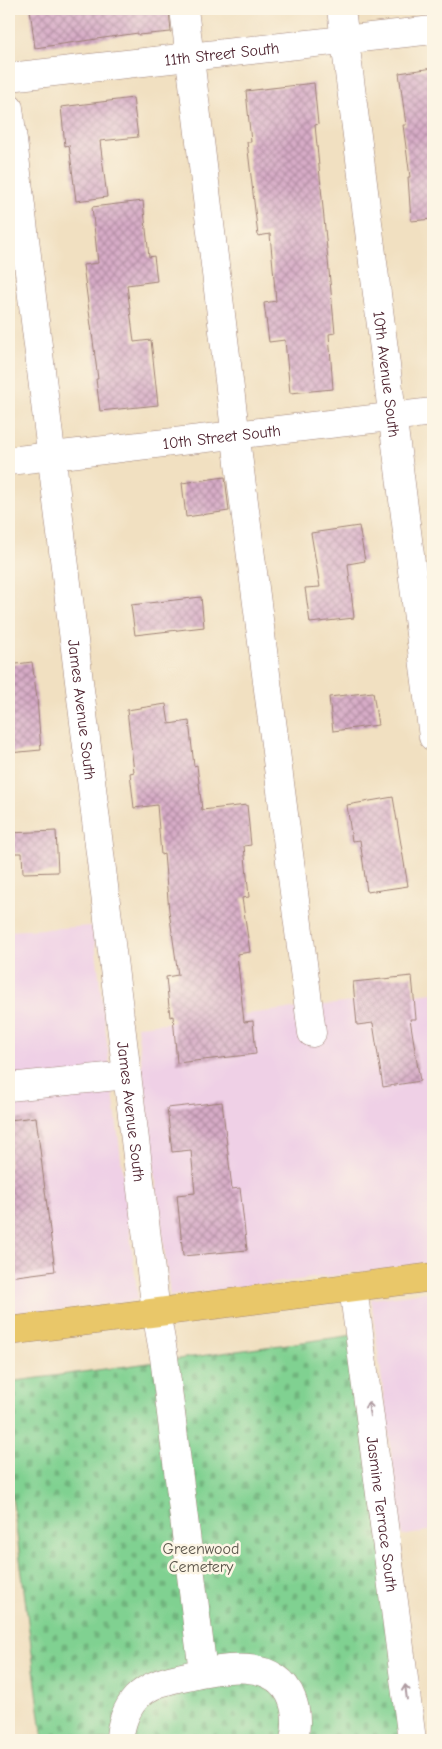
<svg xmlns="http://www.w3.org/2000/svg" width="442" height="1749" font-family="'Comic Neue',sans-serif">
<defs>
<pattern id="cemetery-stones" width="16" height="16" patternUnits="userSpaceOnUse" patternTransform="scale(1.25)"><rect width="16" height="16" fill="#80d191"/><path d="M2 7V4a2 2 0 0 1 4 0v3zM10 15v-3a2 2 0 0 1 4 0v3z" fill="#70b37d"/></pattern>
<pattern id="building-cross-hatch" width="8" height="8" patternUnits="userSpaceOnUse" patternTransform="scale(1.25)"><rect width="8" height="8" fill="#d7acc7"/><path d="M0 0l8 8M0 8l8-8" fill="none" stroke="#b08ba2"/></pattern>
</defs>
<rect width="100%" height="100%" fill="#fcf5e5"/>
<filter id="ink" filterUnits="userSpaceOnUse"><feTurbulence type="fractalNoise" baseFrequency=".02" numOctaves="2"/><feDisplacementMap in="SourceGraphic" scale="10" xChannelSelector="R" yChannelSelector="G"/><feConvolveMatrix kernelMatrix="1 2 1 2 8 2 1 2 1" color-interpolation-filters="sRGB"/></filter>
<filter id="wash" filterUnits="userSpaceOnUse"><feTurbulence type="fractalNoise" baseFrequency=".0096" numOctaves="4" result="noise"/><feDisplacementMap in="SourceGraphic" scale="20" xChannelSelector="R" yChannelSelector="G"/><feGaussianBlur stdDeviation="1.12" result="paint"/><feColorMatrix in="noise" values="0 0 0 0 0 0 0 0 0 0 0 0 0 0 0 0 0 1.4 0 .05"/><feComposite in="paint" operator="in"/></filter>
<g filter="url(#wash)">
<rect width="100%" height="100%" fill="#f1e0c1"/>
<path fill="#efd0e6" d="M93 926 138 1300 9 1316V931Z
M433 993V1263L170 1296 137 1026Z
M433 1291V1530L402 1536 371 1299Z"/>
<path fill="url(#cemetery-stones)" stroke="#65785e" d="M354 1335 406 1740H43L9 1472V1382Z"/>
<g id="blocks">
<path fill="url(#building-cross-hatch)" d="M30 9H169L171 32 138 35V33L35 48Z
M433 68V219L411 221 408 177H410L403 125H406L399 73Z
M314 83 318 124 315 125 335 333 329 334 333 389 290 393 285 340 269 342 264 303 276 301 270 234 258 236 247 142H251L246 91Z
M133 98 138 137 100 141 107 197 76 201 69 145 65 146 61 107Z
M143 201 149 257 154 256 157 281 127 285 134 342 151 340 158 405 100 411 96 379H98L83 265 98 263 92 207Z
M225 477 229 511 186 517 182 483Z
M359 526 365 561 348 564 354 618 310 623 305 588 320 587 311 533Z
M201 597 204 627 135 635 131 605Z
M32 662 37 698 41 750 9 753V665Z
M373 692 378 725 333 731 329 697Z
M166 704 169 724 189 721 194 766 197 765 202 810 247 805 251 845 244 846 249 897 242 898 250 952 237 954 244 1022 253 1021 256 1054 177 1063 173 1016 170 1017 166 977 178 975 169 911 164 854 161 855 157 805 134 808 130 773 134 772 127 710Z
M393 797 408 886 367 892 360 840 352 841 347 805Z
M56 831 58 872 23 873 22 853H9V833Z
M412 976 416 1019H410L420 1081 383 1087 373 1023 357 1025 353 982Z
M222 1102 232 1189 240 1188 247 1250 183 1256 177 1195 195 1193 191 1150 172 1152 167 1108Z
M36 1117 55 1271 9 1277V1120Z"/>
</g>
</g>
<g filter="url(#ink)">
<use href="#blocks" fill-opacity="0" stroke="#9e8076" stroke-width="1"/>
<g fill="none" stroke-linecap="round" stroke-linejoin="round">
<defs>
<g id="minor">
<path d="M184 9 239 463 312 1033"/>
<path id="s1" d="M341 9 433 737"/>
<path id="s2" d="M9 77 433 30"/>
<path id="s3" d="M9 108 156 1312 164 1357 203 1672"/>
<path id="s4" d="M9 461 433 412"/>
<path d="M9 1087 127 1075"/>
<path id="s5" d="M353 1287 412 1740"/>
<path d="M120 1740C120 1726 126 1709 136 1698 149 1684 168 1680 187 1676 221 1668 276 1657 292 1699 297 1712 297 1726 294 1740"/>
</g>
<path id="major" d="M9 1331 433 1277"/>
</defs>
<use href="#minor" stroke="#9e8076" stroke-width="29"/>
<use href="#major" stroke="#9e8076" stroke-width="29"/>
<use href="#minor" stroke="#fff" stroke-width="28"/>
<use href="#major" stroke="#e9c769" stroke-width="28"/>
</g>
<defs><path id="oneway-shaft" d="M-6 0H5M1.5-3L5.5 0L1.5 3" fill="none" stroke-width="1.6" stroke-linecap="round" stroke-linejoin="round" transform="scale(1.25)"/></defs>
<g stroke="#ae9aa0">
<use href="#oneway-shaft" transform="translate(369 1409) rotate(-97)"/>
<use href="#oneway-shaft" transform="translate(406 1692) rotate(-97)"/>
</g>
</g>
<g text-anchor="middle" stroke-width="5" stroke-linejoin="round" paint-order="stroke">
<g font-size="16" fill="#4a1f2b" stroke="#fcf5e5">
<text dy="6" stroke="none"><textPath href="#s2" startOffset="214">11th Street South</textPath></text>
<text dy="6" stroke="none"><textPath href="#s1" startOffset="368">10th Avenue South</textPath></text>
<text dy="6" stroke="none"><textPath href="#s4" startOffset="214">10th Street South</textPath></text>
<text dy="6" stroke="none"><textPath href="#s3" startOffset="606">James Avenue South</textPath></text>
<text dy="6" stroke="none"><textPath href="#s3" startOffset="1011">James Avenue South</textPath></text>
<text dy="6" stroke="none"><textPath href="#s5" startOffset="229">Jasmine Terrace South</textPath></text>
</g>
<g font-size="16" fill="#5a544a" stroke="#fcf5e5">
<text x="201" y="1554">Greenwood<tspan x="201" dy="18">Cemetery</tspan></text>
</g>
</g>
<rect width="442" height="1749" fill="none" stroke="#fcf5e5" stroke-width="30"/>
</svg>
